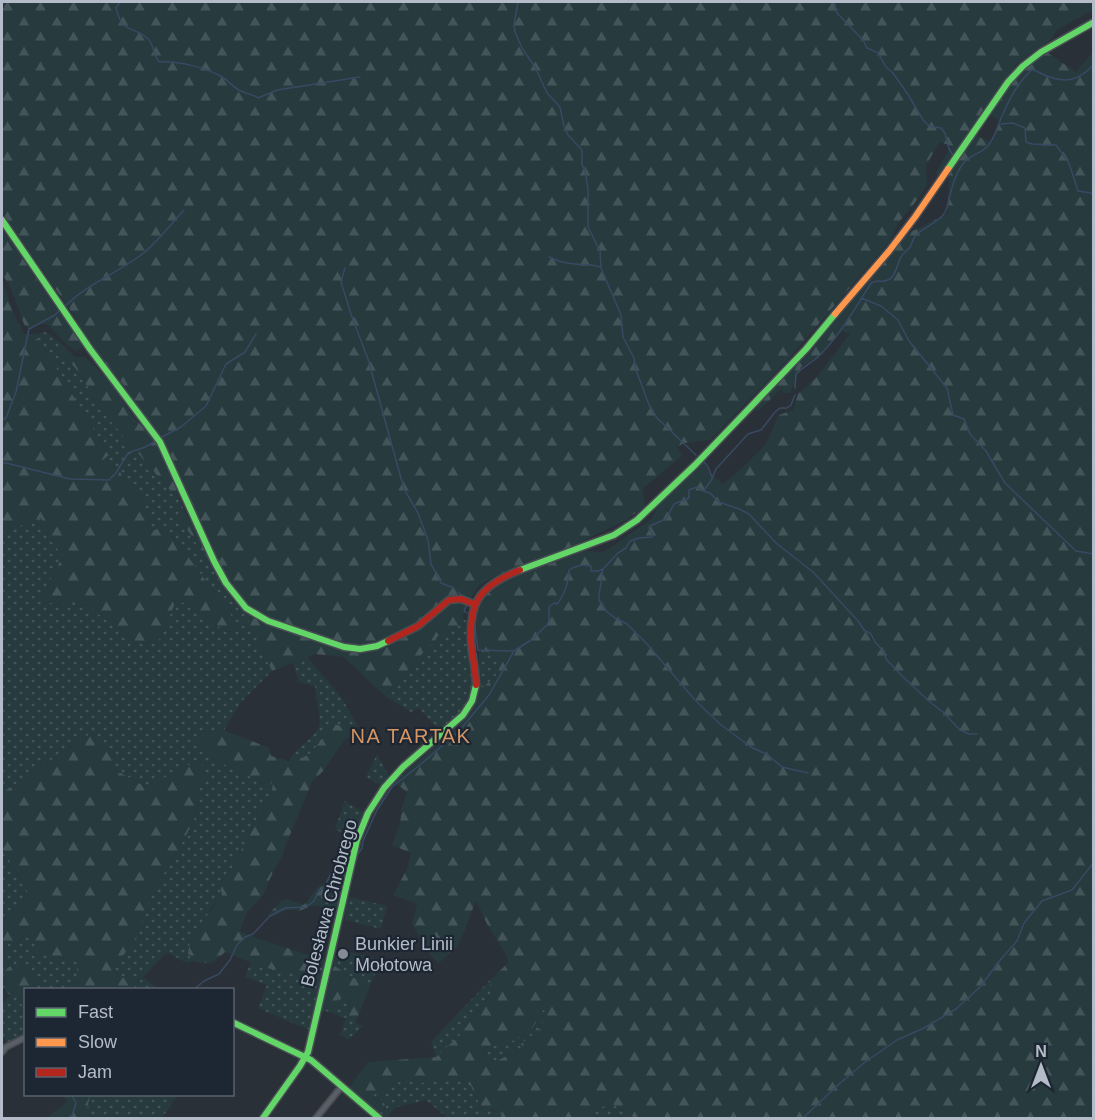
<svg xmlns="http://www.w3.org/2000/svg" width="1095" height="1120" font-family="Helvetica,sans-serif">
<defs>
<pattern id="grass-dots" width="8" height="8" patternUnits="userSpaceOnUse" patternTransform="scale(1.5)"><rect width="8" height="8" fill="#273a3e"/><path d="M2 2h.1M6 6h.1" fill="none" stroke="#445559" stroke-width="1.8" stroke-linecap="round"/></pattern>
<pattern id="forest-firs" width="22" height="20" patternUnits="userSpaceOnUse" patternTransform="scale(1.5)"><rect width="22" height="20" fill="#273a3e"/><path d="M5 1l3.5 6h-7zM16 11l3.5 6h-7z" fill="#445559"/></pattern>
</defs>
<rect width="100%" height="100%" fill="#2a3038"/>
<path fill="url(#grass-dots)" d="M46 332 61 343 59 346 176 496 177 492 184 510 178 515 203 554 205 547 213 570 232 599 245 612 272 671 241 702 224 730 200 732 213 759 266 784 273 782 272 790 231 870 218 885 221 888 222 896 211 908 188 953 193 961 187 963 168 953 164 955 143 977 157 988 162 989 161 990 133 989 142 978H121L113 970 137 936 150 896 179 849 194 820 199 794 200 761 191 764 147 787 117 771 111 757 90 734 2 793V532L41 518 49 538 63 556 39 602 88 606 138 644 158 642 177 599 196 610 226 632 241 629 181 547 172 536 152 531 142 497 131 490 117 467 99 463 109 455 50 358 36 338 35 334Z
M462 617 467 622 470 669 473 687 471 697 466 707 440 731 419 708 411 712 385 696 438 636 460 624Z
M479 650 492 653 503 661 495 677 482 688 475 705 479 685Z
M307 657 341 697 358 726 353 730 334 725 311 753 302 758 294 753C300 747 314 736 318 729 323 719 315 697 315 686L299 682 293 663Z
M377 754 389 776 382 786 366 777Z
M345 801 364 813 352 838 335 829Z
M2 838V848L31 898 2 921Z
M349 864 337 910 313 905 329 886 334 874 332 873Z
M350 897 387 906 381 929 345 920 347 902Z
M30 930 51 958 77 959V981L70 985 65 989H35L36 981 3 975 25 1010V1033L7 1042 2 1037V1004L10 996 2 986V971V973L8 944 17 943Z
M338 949 381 960 370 986 352 977 333 965Z
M324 960 309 1030 258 1008 267 985 245 977 251 962C267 970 284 971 302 972L305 980 314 979Z
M490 980V994L460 1035 436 1057 431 1042Z
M337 998 349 1000C350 1007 347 1012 350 1018L357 1019 355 1023 363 1026 348 1040 344 1036 340 1035 346 1018C336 1016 333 1011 322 1011V1010L334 1007Z
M545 1007 549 1011 538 1031 521 1044 523 1053 513 1052 496 1062 479 1050 521 1038 533 1026Z
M411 1078 423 1083 460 1080 471 1086 481 1108C490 1111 494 1110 503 1114L500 1118H448L426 1100 396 1107 386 1118H382L378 1115 386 1108 383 1101 371 1096 390 1085Z
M158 1094 160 1096 161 1095H178L162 1118H89L85 1116 90 1097 89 1095Z
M609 1102 635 1118H588Z"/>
<path fill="url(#forest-firs)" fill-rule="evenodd" d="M2 2H1093L1094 9 1057 30 1050 40 1017 63 986 106 938 178 936 173 951 146 940 142 926 165 927 185 914 204 899 222 890 241 785 363 710 440 684 443 677 447 683 455 642 489 645 506 626 520 555 554 496 576 479 585 468 602 460 624 438 636 385 696 344 657 315 654 272 671 246 616 244 606 219 571 185 499 164 443 123 384 93 347 71 311 2 212Z
M1045 51 1076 72 1093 52V1118H635L609 1102 588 1118H500L502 1114 493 1109 488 1110 481 1108 471 1086 461 1080 423 1083 410 1078 390 1085 372 1096 383 1101 386 1108 378 1115 349 1088 368 1062 436 1057 460 1035 490 994V980L508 963 507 956 487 924 476 900 464 932 457 946 439 963 430 955 412 924 417 904 393 895 407 869 411 853 392 845 400 824 402 807 407 792 394 782 459 726 475 705 482 688 495 677 503 661 492 653 479 650 477 640 476 618 481 599 493 586 509 578 586 551 604 552 652 519 658 505 704 458 708 472 723 484 741 469 766 444 779 415 793 410 798 394 816 378 850 334 842 331 822 354 801 367 790 393H784L781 389 759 410 754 411 905 235 948 213 949 172 975 135 992 143 1000 122 990 115C1008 88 1018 71 1045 51ZM545 1008 548 1012 538 1031 521 1044 523 1053 513 1052 496 1062 479 1050C499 1043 516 1045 532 1028 537 1022 540 1014 545 1008Z
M2 228 49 298 84 346 76 351 65 343 48 325 41 324 29 329 24 324 10 286 2 274Z
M2 284 6 291 12 310 24 334H35L36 338 50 358 109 455 99 463 117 467 131 490 142 497 152 531 162 527 181 547 241 629 226 632 196 610 177 599 158 642 138 644 88 606 38 602 63 556 49 538 41 518 2 532Z
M61 343 75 357H85L110 382 134 418 153 437 161 446 177 492 176 497 105 415 79 373 58 346Z
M184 510 205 547 203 554 178 515Z
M334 724 353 730 358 735 345 739 324 770 312 782 285 847 282 857 273 872 263 895 247 912 240 931 256 938 324 960 314 979 304 980 302 972 281 971 262 967 225 952C213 964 209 965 193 961L188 953 191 936 222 896 221 889 218 885 231 870 257 819 272 790 273 783 266 784 213 759 200 742V732L224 730 269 748 271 756 289 761 294 753 302 758 311 753Z
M90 734 111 757 117 771 146 787 191 764 200 761 209 780 200 781 199 794 194 820 179 849 150 896 137 936 113 970 121 978 142 977 133 989H65L70 985 77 981V959L51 958 38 952 29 930 17 943 8 944 3 973 11 965 28 966 36 981 35 989 26 990 25 1010 17 997 7 992 9 984 2 971V921L31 898 2 848V793Z
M334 873 329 886 316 904 299 911C289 907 280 913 271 917L268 915 281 901 287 899 304 905 317 888 327 881 329 874Z
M333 965 352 977 370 986 357 1019H350C347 1012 351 1006 349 1000L338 998 334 1007 322 1010Z
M63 1095H89L90 1097 85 1116 89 1118H47L67 1102Z"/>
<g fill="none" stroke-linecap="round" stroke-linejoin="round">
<path stroke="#384963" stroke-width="1.5" d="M120 2 116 8C118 14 119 21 124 25 131 31 143 32 149 40 154 46 154 56 159 62 176 60 208 68 222 77 229 81 234 88 241 91 247 94 253 94 258 98L277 90 360 77
M518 2 514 25 515 32 522 48 535 67 547 93 560 107 564 126 568 135 582 150V165L585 170 588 189V227L600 251 601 268 621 315 623 337 634 358 635 367 649 405 657 418 696 455
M834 2 837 13 863 40 867 48 878 53 886 67 893 73 909 96 923 120 929 126 941 128 945 133 949 149 953 155
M1001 124 1013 123 1025 128 1026 142 1032 144 1056 145 1069 163 1078 191 1091 193 1094 196
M549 257C557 261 565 263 574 264 583 265 592 264 600 267
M345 268 341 282 352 317 368 359 404 489 418 513 428 540 431 564 441 583 454 588
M861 298 881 306 898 320 909 341 947 388 953 415 964 419 970 434 986 451 1005 483 1076 551 1094 554
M66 305C88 284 117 273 141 255 157 243 170 225 184 210
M795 388 796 374C803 367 811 363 818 357 840 335 855 309 871 283 879 279 882 283 888 280 895 278 898 262 901 257 903 253 908 250 910 247 912 244 912 241 914 238 921 227 939 224 945 212 947 209 948 203 949 199 952 187 955 175 962 165 970 153 984 154 990 143 996 134 998 124 1003 114 1010 97 1019 82 1032 69 1056 82 1074 87 1094 64
M2 420 6 418 16 392 29 329 55 315 59 311
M162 437 181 427 206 406 226 364 245 352 256 334
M703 461 707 465 712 477
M2 463H6L70 479 109 480 116 473 128 453 145 447 154 442
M703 491 710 493 719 502 739 509 749 514 776 543 813 572 859 622 864 630 871 634 875 642 884 652 886 659 902 676 930 702 943 712 960 730 969 734H977
M603 569 599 596V600L606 611 615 618 627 624 647 644 695 700 721 725 751 747 768 755 782 767 808 773
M458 592 467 599
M466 606 464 611 467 613
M474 619 478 650 514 651
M356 857 362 848 363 841 377 810 392 787 420 765 459 731 489 695 514 651 531 640 547 625 549 620V607L554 603 557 604C564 596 569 581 569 570 575 566 583 564 591 566V571H598L603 569 618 553 626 548 630 541 639 538 652 537 653 535 649 528 650 526 666 519 674 504 689 498V490L697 487 703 491 711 481 716 469 748 434 761 430 775 412 780 408H787L791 405 795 395
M193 990 204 981 219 974 230 960 237 945 245 937 253 934 270 916 285 908 306 907 314 901 318 892 324 887 332 872 349 862
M67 1118 72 1116 76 1103 71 1094
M803 1118 838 1085 865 1062 897 1040 924 1028 956 1009 980 987 1001 959 1017 941 1024 923 1042 901 1072 890 1094 862"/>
<defs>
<path id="street" d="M2 1052 6 1047 26 1037
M316 1118 342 1086"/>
<path id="fast" d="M948 169 1008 82 1023 66 1041 52 1094 22
M2 220 90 349 160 442 214 561 226 583 246 608 268 621 344 647 360 649 377 646 388 641
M520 570 614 535 637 520 695 465 806 349 835 314
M232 1022 311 1060 379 1118
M263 1118 300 1066 308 1052 357 840 368 813 384 788 403 767 463 715 472 701 476 685"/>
<path id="slow" d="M835 314 889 251 915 217 948 169"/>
<path id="jam" d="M388 641 418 626 449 600 461 599 474 604
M476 685C476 674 474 663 472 652 467 606 476 587 520 570"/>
</defs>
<use href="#street" stroke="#484c53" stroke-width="8"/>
<use href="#fast" stroke="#484c53" stroke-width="9"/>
<use href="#slow" stroke="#484c53" stroke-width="9"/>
<use href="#jam" stroke="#484c53" stroke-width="9"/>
<use href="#street" stroke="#5a5e66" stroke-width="4.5"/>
<use href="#fast" stroke="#63d668" stroke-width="6"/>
<use href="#slow" stroke="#ff974d" stroke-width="6"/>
<use href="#jam" stroke="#b3261e" stroke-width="6"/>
</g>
<circle fill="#848b96" stroke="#1d2633" stroke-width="2" cx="343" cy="954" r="6"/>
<g text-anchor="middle" stroke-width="4.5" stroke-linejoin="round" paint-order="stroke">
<g font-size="18" fill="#b4bcc9" stroke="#1d2633">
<text transform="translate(329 903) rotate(-75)" y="6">Bolesława Chrobrego</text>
</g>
<g font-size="18" fill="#b4bcc9" stroke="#1d2633" text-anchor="start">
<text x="355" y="950">Bunkier Linii<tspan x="355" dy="21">Mołotowa</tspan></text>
</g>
<g font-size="20" letter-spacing="1.5" fill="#d59563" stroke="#1d2633">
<text x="411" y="743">NA TARTAK</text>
</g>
</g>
<rect width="1095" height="1120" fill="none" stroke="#b4bcc9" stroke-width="6"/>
<rect x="24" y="988" width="210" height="108" fill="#1d2633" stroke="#59626f" stroke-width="1.5"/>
<rect x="36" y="1008" width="30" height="9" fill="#63d668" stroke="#59626f" stroke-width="1.5"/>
<text x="78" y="1018" font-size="18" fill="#b4bcc9">Fast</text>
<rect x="36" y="1038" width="30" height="9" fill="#ff974d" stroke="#59626f" stroke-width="1.5"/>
<text x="78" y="1048" font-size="18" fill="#b4bcc9">Slow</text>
<rect x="36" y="1068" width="30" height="9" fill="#b3261e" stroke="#59626f" stroke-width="1.5"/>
<text x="78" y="1078" font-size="18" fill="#b4bcc9">Jam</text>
<g transform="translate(1041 1066)" stroke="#1d2633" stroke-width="4.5" paint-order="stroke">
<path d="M0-4.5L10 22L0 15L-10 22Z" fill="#b4bcc9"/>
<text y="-9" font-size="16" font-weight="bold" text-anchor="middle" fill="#b4bcc9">N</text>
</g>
</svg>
